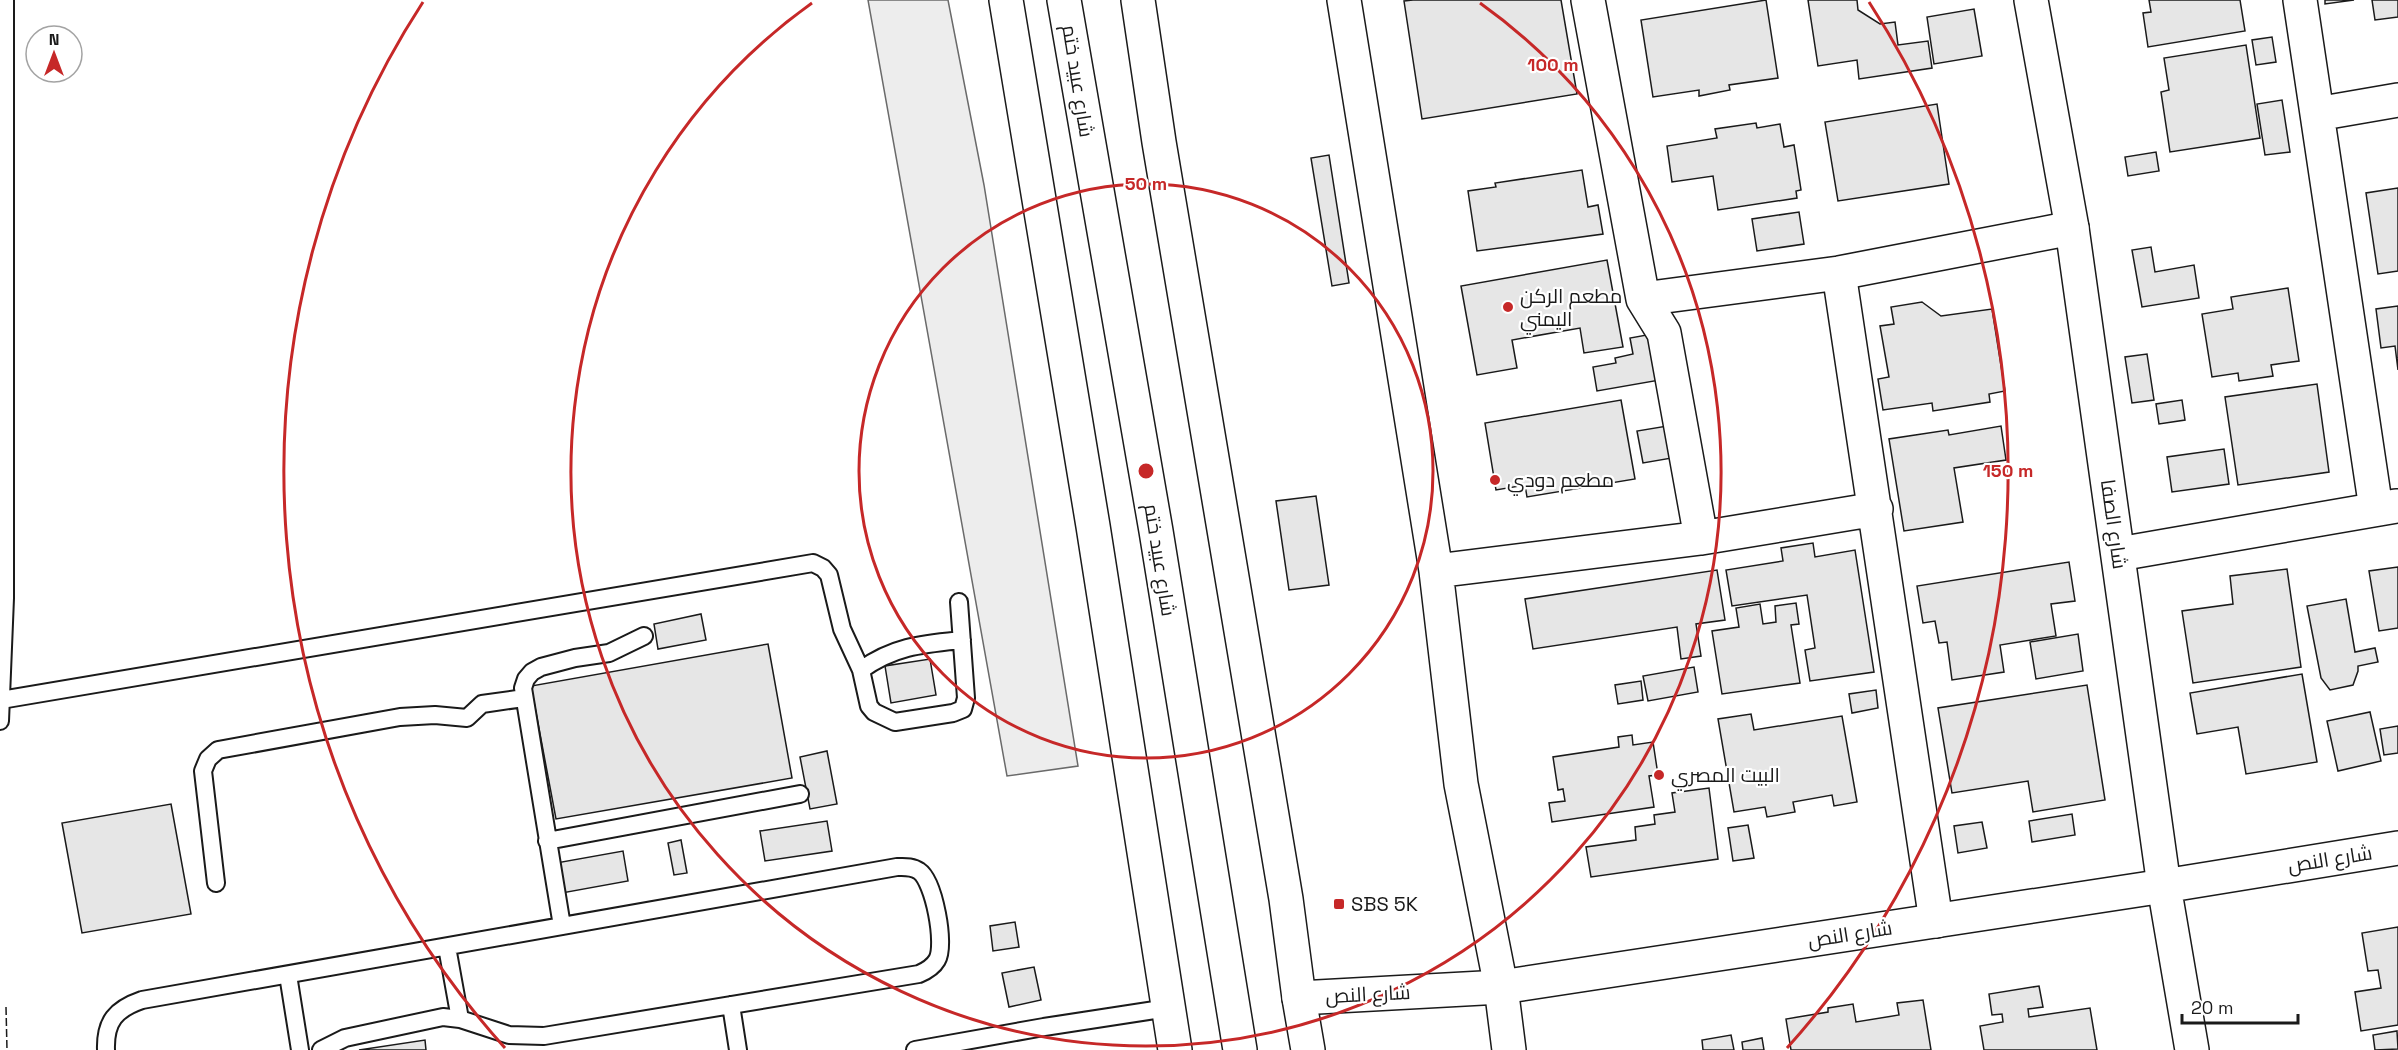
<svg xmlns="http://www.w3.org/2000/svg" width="2398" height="1050" font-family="'Space Grotesk',Cairo,sans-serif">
<rect width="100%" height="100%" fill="#fff"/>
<path fill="#ededed" stroke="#6a6a6a" stroke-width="1.5" d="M868 0H948L984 185 1078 766 1007 776Z"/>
<path fill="#e6e6e6" stroke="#1a1a1a" stroke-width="1.5" d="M1413 0H1561L1577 94 1422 119 1404 1Z
M1766 0 1778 78 1729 85 1730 90 1699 96V90L1653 97 1641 20Z
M1808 0H1857L1858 10 1880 24 1895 22 1898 45 1928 41 1932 68 1859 79 1857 60 1818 66Z
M2149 0H2240L2245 31 2148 47 2143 13 2151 12Z
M2325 0H2354L2325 4Z
M2372 0H2398V17L2375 20Z
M1974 9 1982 56 1934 64 1927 17Z
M2272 37 2276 62 2256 65 2252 40Z
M2246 45 2260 138 2170 152 2161 92 2169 90 2164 58Z
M2282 100 2290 152 2265 155 2257 104Z
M1937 104 1949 184 1838 201 1825 122Z
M1756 123 1757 128 1780 124 1784 147 1794 145 1801 190 1796 191 1797 198 1718 210 1713 176 1672 182 1667 146 1717 138 1715 129Z
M2156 152 2159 171 2128 176 2125 157Z
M1329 155 1349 283 1332 286 1311 158Z
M1582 170 1588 207 1598 205 1603 234 1477 251 1468 191 1496 187 1495 183Z
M2398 188V271L2378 274 2366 193Z
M1799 212 1804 244 1757 251 1752 219Z
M2151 247 2155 272 2194 265 2199 298 2142 307 2132 250Z
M1607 260 1623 347 1584 353 1580 328 1512 340 1517 368 1477 375 1461 286Z
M2288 288 2299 361 2271 365 2273 376 2239 381 2238 373 2212 377 2202 314 2233 309 2231 297Z
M1922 302 1941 316 1992 309 2005 391 1989 394 1990 402 1933 411 1932 403 1883 410 1878 379 1889 377 1880 326 1894 324 1891 307Z
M2398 306V370L2395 346 2381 348 2376 309Z
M1652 334 1660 380 1597 391 1593 367 1616 363 1615 358 1633 354 1630 338Z
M2147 354 2154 400 2132 403 2125 357Z
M2317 384 2329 472 2238 485 2225 397Z
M1621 400 1635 479 1527 497 1525 485 1496 490 1485 423Z
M2182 400 2185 420 2159 424 2156 404Z
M1667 426 1672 458 1643 463 1637 431Z
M2001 426 2006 460 1954 468 1963 522 1904 531 1889 439 1948 430 1949 435Z
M2224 449 2229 484 2172 492 2167 457Z
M1316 496 1329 585 1289 590 1276 501Z
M1813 543 1815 557 1855 550 1874 672 1810 681 1805 650 1815 648 1807 595 1732 606 1726 570 1783 561 1781 548Z
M2069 562 2075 601 2051 604 2056 636 2000 645 2004 672 1952 680 1947 642 1939 643 1935 621 1923 623 1917 586Z
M2398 567V628L2379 631 2369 571Z
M2287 569 2301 667 2193 683 2182 611 2233 604 2230 576Z
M1717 570 1725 620 1696 624 1701 656 1681 659 1677 627 1533 649 1525 599Z
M2346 599 2355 652 2375 648 2378 662 2358 666V671L2353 685 2330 690 2321 678 2307 606Z
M1796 603 1799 624 1791 625 1800 683 1722 694 1712 631 1739 627 1736 608 1760 604 1763 624 1776 622 1775 606Z
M701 614 706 640 658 649 654 624Z
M2078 634 2083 671 2036 679 2030 642Z
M768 644 792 778 556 819 531 686Z
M930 659 936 695 891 703 885 666Z
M1694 667 1698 692 1648 701 1643 676Z
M2302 674 2317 762 2246 774 2238 727 2197 734 2190 693Z
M1641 681 1643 700 1618 704 1615 685Z
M2087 685 2105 800 2033 812 2028 781 1952 793 1938 708Z
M1876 690 1878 708 1852 713 1849 694Z
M2370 712 2381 761 2338 771 2327 721Z
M1751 714 1754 730 1842 716 1857 802 1834 806 1832 795 1793 802 1795 812 1767 817 1765 807 1734 812 1718 719Z
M2398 726V753L2384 755 2380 729Z
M1632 735 1633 745 1653 742 1658 775 1649 776 1654 807 1552 822 1549 803 1565 801 1563 789 1558 790 1553 757 1619 747 1618 737Z
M827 751 837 804 810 809 800 757Z
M1709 788 1718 859 1591 877 1586 847 1636 840 1635 827 1655 824 1654 815 1675 812 1672 793Z
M171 804 191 914 82 933 62 823Z
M2072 814 2075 835 2032 842 2029 821Z
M827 821 832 851 765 861 760 831Z
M1982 822 1987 848 1958 853 1954 826Z
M1748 825 1754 858 1733 861 1728 828Z
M681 840 687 873 674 875 668 843Z
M623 851 628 881 562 893 556 863Z
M1015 922 1019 947 993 951 990 926Z
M2398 927V1025L2361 1031 2355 992 2381 988 2378 970 2368 971 2362 933Z
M1034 967 1041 1000 1009 1007 1002 973Z
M2039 986 2043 1007 2028 1009 2029 1017 2090 1008 2097 1050H1984L1980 1026 2003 1022 2002 1014 1992 1015 1989 994Z
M1923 1000 1931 1050H1791L1786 1019 1828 1012V1008L1853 1004 1856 1022 1899 1015 1897 1003Z
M2397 1031 2398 1049 2375 1050 2373 1035Z
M1731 1035 1734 1050H1703L1702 1040Z
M1762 1038 1764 1050H1743L1742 1042Z
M425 1040 426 1050H359Z"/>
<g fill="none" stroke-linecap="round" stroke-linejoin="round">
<defs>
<path id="lane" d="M861 670C894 646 923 644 962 640
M1 700 813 563 823 568 829 575 842 629 861 670 869 706 874 712 895 722 953 713 963 709 966 698 959 602
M0 721 5 598V0
M547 841 800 794
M216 883 203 771 208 759 218 750 400 717 435 715 467 718 482 704 524 698
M562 926 523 688 526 679 532 672 541 667 575 658 609 653 644 636
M447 947 460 1019
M288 975 300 1050
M731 1005 738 1050
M106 1050C105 1021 116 1009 142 1000L897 867C904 867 912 866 919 871 934 881 946 945 937 960 933 967 926 971 919 974L544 1036 509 1035 460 1019 443 1017 345 1038 321 1050
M915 1050 1044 1027 1168 1008"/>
<path id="street" d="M1344 0 1436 571 1461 784 1501 987 1509 1050
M1588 0 1643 299 1839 273 2072 228
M2300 0 2376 509
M2317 114 2398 100
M1839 273 1936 921
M1643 299 1664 333 1701 538
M2119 554 2396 506
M1436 571 1701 538 1876 509"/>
<path id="secondary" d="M1006 0 1093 526 1175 1050
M2031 0 2072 228 2164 886 2192 1050
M1299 998 1501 987 2164 886 2398 848"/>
<path id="primary" d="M1064 0 1156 531 1240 1050
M1138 0 1159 142 1286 899 1299 998 1308 1050"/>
</defs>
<use href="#lane" stroke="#1a1a1a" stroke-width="20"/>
<use href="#street" stroke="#1a1a1a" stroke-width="36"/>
<use href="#secondary" stroke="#1a1a1a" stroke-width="36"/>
<use href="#primary" stroke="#1a1a1a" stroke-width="36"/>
<use href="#lane" stroke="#fff" stroke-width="16"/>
<use href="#street" stroke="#fff" stroke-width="33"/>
<use href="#secondary" stroke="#fff" stroke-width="33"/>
<use href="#primary" stroke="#fff" stroke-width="33"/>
<path stroke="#1a1a1a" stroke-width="1.5" stroke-dasharray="8 3" stroke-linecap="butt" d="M6 1007 7 1050"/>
</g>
<g fill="none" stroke="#c62828" stroke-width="3">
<circle cx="1146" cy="471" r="287"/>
<path d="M1480 3A575 575 0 1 1 812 3"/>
<path d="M505 1048A862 862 0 0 1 423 2M1869 2A862 862 0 0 1 1787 1048"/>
</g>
<g fill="#c62828" stroke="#fff" stroke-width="2">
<circle cx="1508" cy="307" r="6"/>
<circle cx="1495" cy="480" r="6"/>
<circle cx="1659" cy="775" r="6"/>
<rect x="1333" y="898" width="12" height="12" rx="3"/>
</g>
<g text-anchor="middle" stroke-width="4.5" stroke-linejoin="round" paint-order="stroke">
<g font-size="20" fill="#1a1a1a" stroke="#fff">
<text transform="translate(1078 81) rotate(81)" y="7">شارع عبيد ختم</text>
<text transform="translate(2114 524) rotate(82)" y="7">شارع الصفا</text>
<text transform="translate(1160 560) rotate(81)" y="7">شارع عبيد ختم</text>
<text transform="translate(2330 859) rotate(-9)" y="7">شارع النص</text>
<text transform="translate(1850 934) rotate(-9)" y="7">شارع النص</text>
<text transform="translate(1368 994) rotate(-3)" y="7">شارع النص</text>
</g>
<g font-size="20" fill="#1a1a1a" stroke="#fff" text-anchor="start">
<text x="1520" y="303">مطعم الركن<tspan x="1520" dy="23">اليمني</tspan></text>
<text x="1507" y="487">مطعم دودي</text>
<text x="1671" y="782">البيت المصري</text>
<text x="1351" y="911">SBS 5K</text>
</g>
</g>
<circle cx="1146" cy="471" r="9" fill="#c62828" stroke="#fff" stroke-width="3"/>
<g font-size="18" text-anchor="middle" font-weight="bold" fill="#c62828" stroke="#fff" stroke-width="4.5" stroke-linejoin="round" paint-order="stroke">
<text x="1553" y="71">100 m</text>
<text x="1146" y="190">50 m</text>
<text x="2008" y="477">150 m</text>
</g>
<g transform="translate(54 54)"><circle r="28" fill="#ffffff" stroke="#a3a3a3" stroke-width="1.5"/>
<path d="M0-4.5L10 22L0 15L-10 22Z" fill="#c62828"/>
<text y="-9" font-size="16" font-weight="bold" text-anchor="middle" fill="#1a1a1a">N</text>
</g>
<path d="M2182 1014v9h116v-9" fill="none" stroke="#1a1a1a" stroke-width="3"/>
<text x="2191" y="1014" font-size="18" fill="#1a1a1a" stroke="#ffffff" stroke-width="4.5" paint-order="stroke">20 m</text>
</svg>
